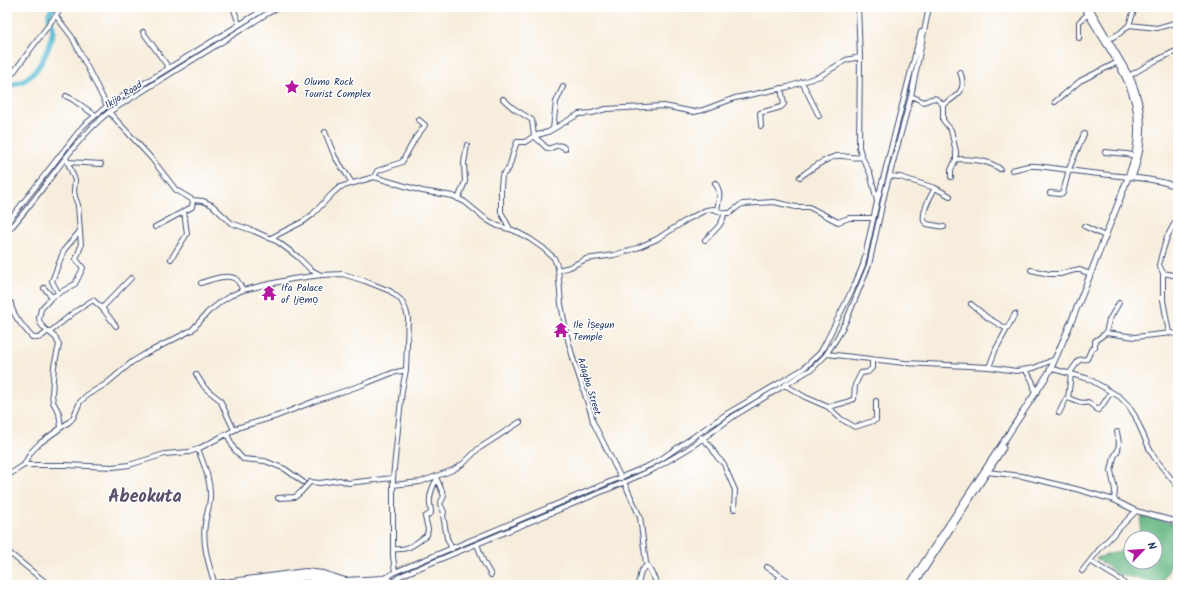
<svg xmlns="http://www.w3.org/2000/svg" width="1185" height="592" font-family="Kalam,sans-serif">
<rect width="100%" height="100%" fill="#fff"/>
<filter id="ink" filterUnits="userSpaceOnUse"><feTurbulence type="fractalNoise" baseFrequency=".025" numOctaves="2"/><feDisplacementMap in="SourceGraphic" scale="8" xChannelSelector="R" yChannelSelector="G"/><feConvolveMatrix kernelMatrix="1 2 1 2 8 2 1 2 1" color-interpolation-filters="sRGB"/></filter>
<filter id="wash" filterUnits="userSpaceOnUse"><feTurbulence type="fractalNoise" baseFrequency=".012" numOctaves="4" result="noise"/><feDisplacementMap in="SourceGraphic" scale="16" xChannelSelector="R" yChannelSelector="G"/><feGaussianBlur stdDeviation="0.9" result="paint"/><feColorMatrix in="noise" values="0 0 0 0 0 0 0 0 0 0 0 0 0 0 0 0 0 1.4 0 .05"/><feComposite in="paint" operator="in"/></filter>
<g filter="url(#wash)">
<rect width="100%" height="100%" fill="#f7eddc"/>
<path fill="#66b783" stroke="#407370" d="M1142 516 1178 525V547L1162 585 1117 574 1096 558 1127 549 1131 544V562H1155V538H1136L1139 534Z"/>
<g fill="none" stroke-linecap="round" stroke-linejoin="round">
<path stroke="#56bbd4" stroke-width="5.5" d="M7 88C12 84 15 84 21 82 29 78 36 71 41 63 46 54 51 42 53 31 54 20 42 16 55 7"/>
</g>
</g>
<g filter="url(#ink)">
<g fill="none" stroke-linecap="round" stroke-linejoin="round">
<defs>
<path id="minor" d="M233 7 239 24
M858 7 860 57 859 147 862 157 870 173 877 201
M56 16 72 37 107 106
M1129 25 1157 28 1178 22
M143 32 169 68
M1079 38V22L1088 14
M1106 41 1120 33 1129 25 1135 7
M1129 76 1155 61 1178 50
M7 79 13 73 62 7
M802 82 819 116
M66 96 72 99 95 115
M911 96 924 102C935 97 935 96 943 105V120L951 130 956 152V159L951 170V177
M503 99 513 108 532 120 534 136 548 149C554 147 561 142 565 149
M1055 102 1080 81 1120 61
M943 105C957 96 968 90 960 72
M109 112 152 159 176 190 193 200 203 201 212 205 231 223 254 231 278 242 298 257 311 270 321 275
M761 126 760 113 781 107 784 104 781 88
M553 129 556 102 563 87
M325 132 335 157 347 175 352 183
M1105 152 1127 154 1135 156
M956 159C971 160 987 159 1000 169
M68 162 101 164
M1012 170 1028 166H1036C1057 168 1079 172 1100 174 1125 177 1155 178 1178 187
M890 176 900 177 935 188
M374 177 377 171 402 162 416 137 424 127 425 125 419 120
M800 177C811 169 824 159 837 156 845 155 852 159 862 157
M715 183C722 193 719 198 717 210
M1050 193 1060 194 1063 193 1069 169 1084 134
M458 199 465 182 464 163 467 145
M1178 217 1167 237 1162 253 1159 265 1163 273 1178 276
M7 223 83 126 107 106 268 7
M1084 226 1105 236
M155 227 192 207 193 200
M944 227 927 224 924 221C922 211 930 197 935 188L950 196
M510 229 501 212V187L502 176 509 168 514 150 517 142H525L534 136 548 132 579 114 592 113 606 109 664 106 694 112 703 110 735 98 788 87 820 76 846 60 860 57
M7 232C43 194 68 145 109 112L268 13 280 7
M271 238 304 221 312 215 333 193 340 187 374 177 422 191 453 196 465 202 487 220 498 226 513 230 530 239 543 248 554 258 558 268 561 304 567 336 573 358 591 413 593 422 621 478
M705 240C713 232 724 224 724 213
M171 259 187 234 184 211
M558 270 570 267 586 259 614 255 637 248 657 239 688 219 706 210 713 209 724 213H730L740 205 743 204 774 202 796 207H809L838 222 849 218H873
M1031 270 1049 274H1060L1075 270H1080L1090 274
M1163 273V300L1169 333
M201 283C210 280 227 273 236 279 239 282 241 287 243 290
M44 288 52 297
M58 293 52 281 64 250 80 231
M11 303C11 314 25 329 32 337 40 340 43 335 48 331
M971 304 988 318 1007 329
M102 308 131 278
M50 332 73 313 93 300 102 308 116 326
M1106 333 1109 320 1119 303
M827 354 905 363 989 367 1016 371 1034 368 1055 359
M989 367 996 349 1015 314
M1053 369 1089 379 1120 397 1128 405 1135 416 1149 448 1154 457 1178 487
M1025 370C1031 377 1036 385 1034 395
M196 374 205 388 220 400 234 430
M1069 374 1079 360 1087 359 1091 350 1095 347V341L1106 333 1135 337 1172 333 1178 335
M785 385 805 397 828 407 841 419 855 427 876 420V401
M1068 398C1074 400 1082 405 1088 402L1098 410 1102 406 1111 392
M828 407 847 402 854 399 855 385 861 373 868 372 872 368V359
M1059 413 1066 399 1068 398 1071 374
M61 427 59 413 53 402 52 394 54 366 59 345 56 338 44 328 40 323 39 318 41 309 52 297 75 284 83 268 76 259 81 246 78 205 75 197 74 191 75 180 66 158
M227 434 234 449 243 459 265 461 285 469 303 482
M701 437 711 447 717 457 724 464 727 472 735 490 734 509
M198 449C204 465 211 481 210 497 210 506 206 515 205 524 202 545 209 565 215 585
M24 465H64L113 467 129 465 165 454 189 452 198 449 240 427 277 416 315 401 362 385 392 373 406 370
M987 472 1022 476 1076 489 1114 500 1136 511
M7 476 24 465 31 452 40 443 69 422 73 418 80 402 87 395 106 384 132 362 145 354 192 330 208 312 222 301 230 296 243 290 292 279 321 275 343 274 365 281 390 291 401 300 406 310 408 318 406 370 402 390 393 478V556L395 572
M436 477 444 496 440 504 444 512 443 515 447 538 452 549
M624 482 640 517 646 563 658 585
M393 485 420 482 453 470 464 463 478 449 520 422
M278 498 295 497 301 492 310 482 320 483 340 480 348 483 393 478
M1114 500 1115 490 1111 471 1114 457 1118 450 1119 443 1117 432
M477 544 484 563 491 575
M393 549C408 551 415 544 427 535L428 529 425 517 431 513C431 508 429 503 430 499 430 494 434 482 437 480
M7 551 49 585
M1090 561 1121 580 1125 585
M767 567 787 580 793 585
M1082 571 1102 546 1136 511 1178 522
M386 578 395 572 650 465 664 457 728 413 803 369 820 353 824 346 855 284 863 265 877 202 921 32
M390 584 400 576 412 571 618 485 654 469 688 449 734 416 803 374 812 369 825 356 837 338 847 319 869 265 885 192 911 96 929 7
M638 585 641 571 647 565
M777 585 778 580 781 576"/>
<path id="major" d="M1089 7 1131 79C1145 111 1145 142 1133 175
M909 585 1048 374C1068 333 1084 290 1101 247 1112 218 1125 189 1134 159 1138 141 1139 122 1135 104 1127 70 1101 38 1084 7
M914 585 1003 448"/>
<path id="highway" d="M210 585 305 572 323 574 345 581 383 579
M251 585 305 577 322 579 341 585
M381 585V580L386 578 390 581V585"/>
</defs>
<use href="#minor" stroke="#3c4c71" stroke-width="6"/>
<use href="#major" stroke="#3c4c71" stroke-width="7"/>
<use href="#highway" stroke="#3c4c71" stroke-width="8"/>
<use href="#minor" stroke="#fff" stroke-width="4"/>
<use href="#major" stroke="#fff" stroke-width="5"/>
<use href="#highway" stroke="#fff" stroke-width="6"/>
</g>
</g>
<defs>
<symbol id="sight-bare" viewBox="-9 -9 18 18"><path d="M0-6L1.8-2.2L6-1.7L2.9 1.2L3.7 5.4L0 3.3L-3.7 5.4L-2.9 1.2L-6-1.7L-1.8-2.2Z" fill="#b5179e" stroke="#fff" stroke-width="2.5" paint-order="stroke"/></symbol>
<symbol id="temple-bare" viewBox="-9 -9 18 18"><path d="M0-6L5-2H3V0L6.5 2.5H4V6H1.5V3h-3V6H-4V2.5H-6.5L-3 0V-2H-5Z" fill="#b5179e" stroke="#fff" stroke-width="2.5" paint-order="stroke"/></symbol>
</defs>
<g fill-rule="evenodd">
<use href="#sight-bare" x="281" y="76" width="22" height="22"/>
<use href="#temple-bare" x="258" y="282" width="22" height="22"/>
<use href="#temple-bare" x="550" y="319" width="22" height="22"/>
</g>
<g text-anchor="middle" stroke-width="3" stroke-linejoin="round" paint-order="stroke">
<g font-size="10" fill="#1b2f5e" stroke="#fff" text-anchor="start">
<text x="304" y="85">Olumo Rock<tspan x="304" dy="12">Tourist Complex</tspan></text>
<text x="281" y="291">Ifa Palace<tspan x="281" dy="12">of Ijẹmọ</tspan></text>
<text x="573" y="328">Ile Ìṣegun<tspan x="573" dy="12">Temple</tspan></text>
</g>
<g font-size="10" fill="#1b2f5e" stroke="#fff">
<text transform="translate(123 94) rotate(-32)" y="4">Ikija Road</text>
<text transform="translate(590 386) rotate(73)" y="4">Adagba Street</text>
</g>
<g font-size="18" font-weight="bold" fill="#5f506c" stroke="#fff">
<text x="145" y="502">Abeokuta</text>
</g>
</g>
<rect width="1185" height="592" fill="none" stroke="#fff" stroke-width="24"/>
<g transform="translate(1143 550) rotate(65)"><circle r="19" fill="#ffffff" stroke="#a4acbf"/>
<path d="M0-3L7 15L0 10L-7 15Z" fill="#b5179e"/>
<text y="-6" font-size="11" font-weight="bold" text-anchor="middle" fill="#1b2f5e">N</text>
</g>
</svg>
